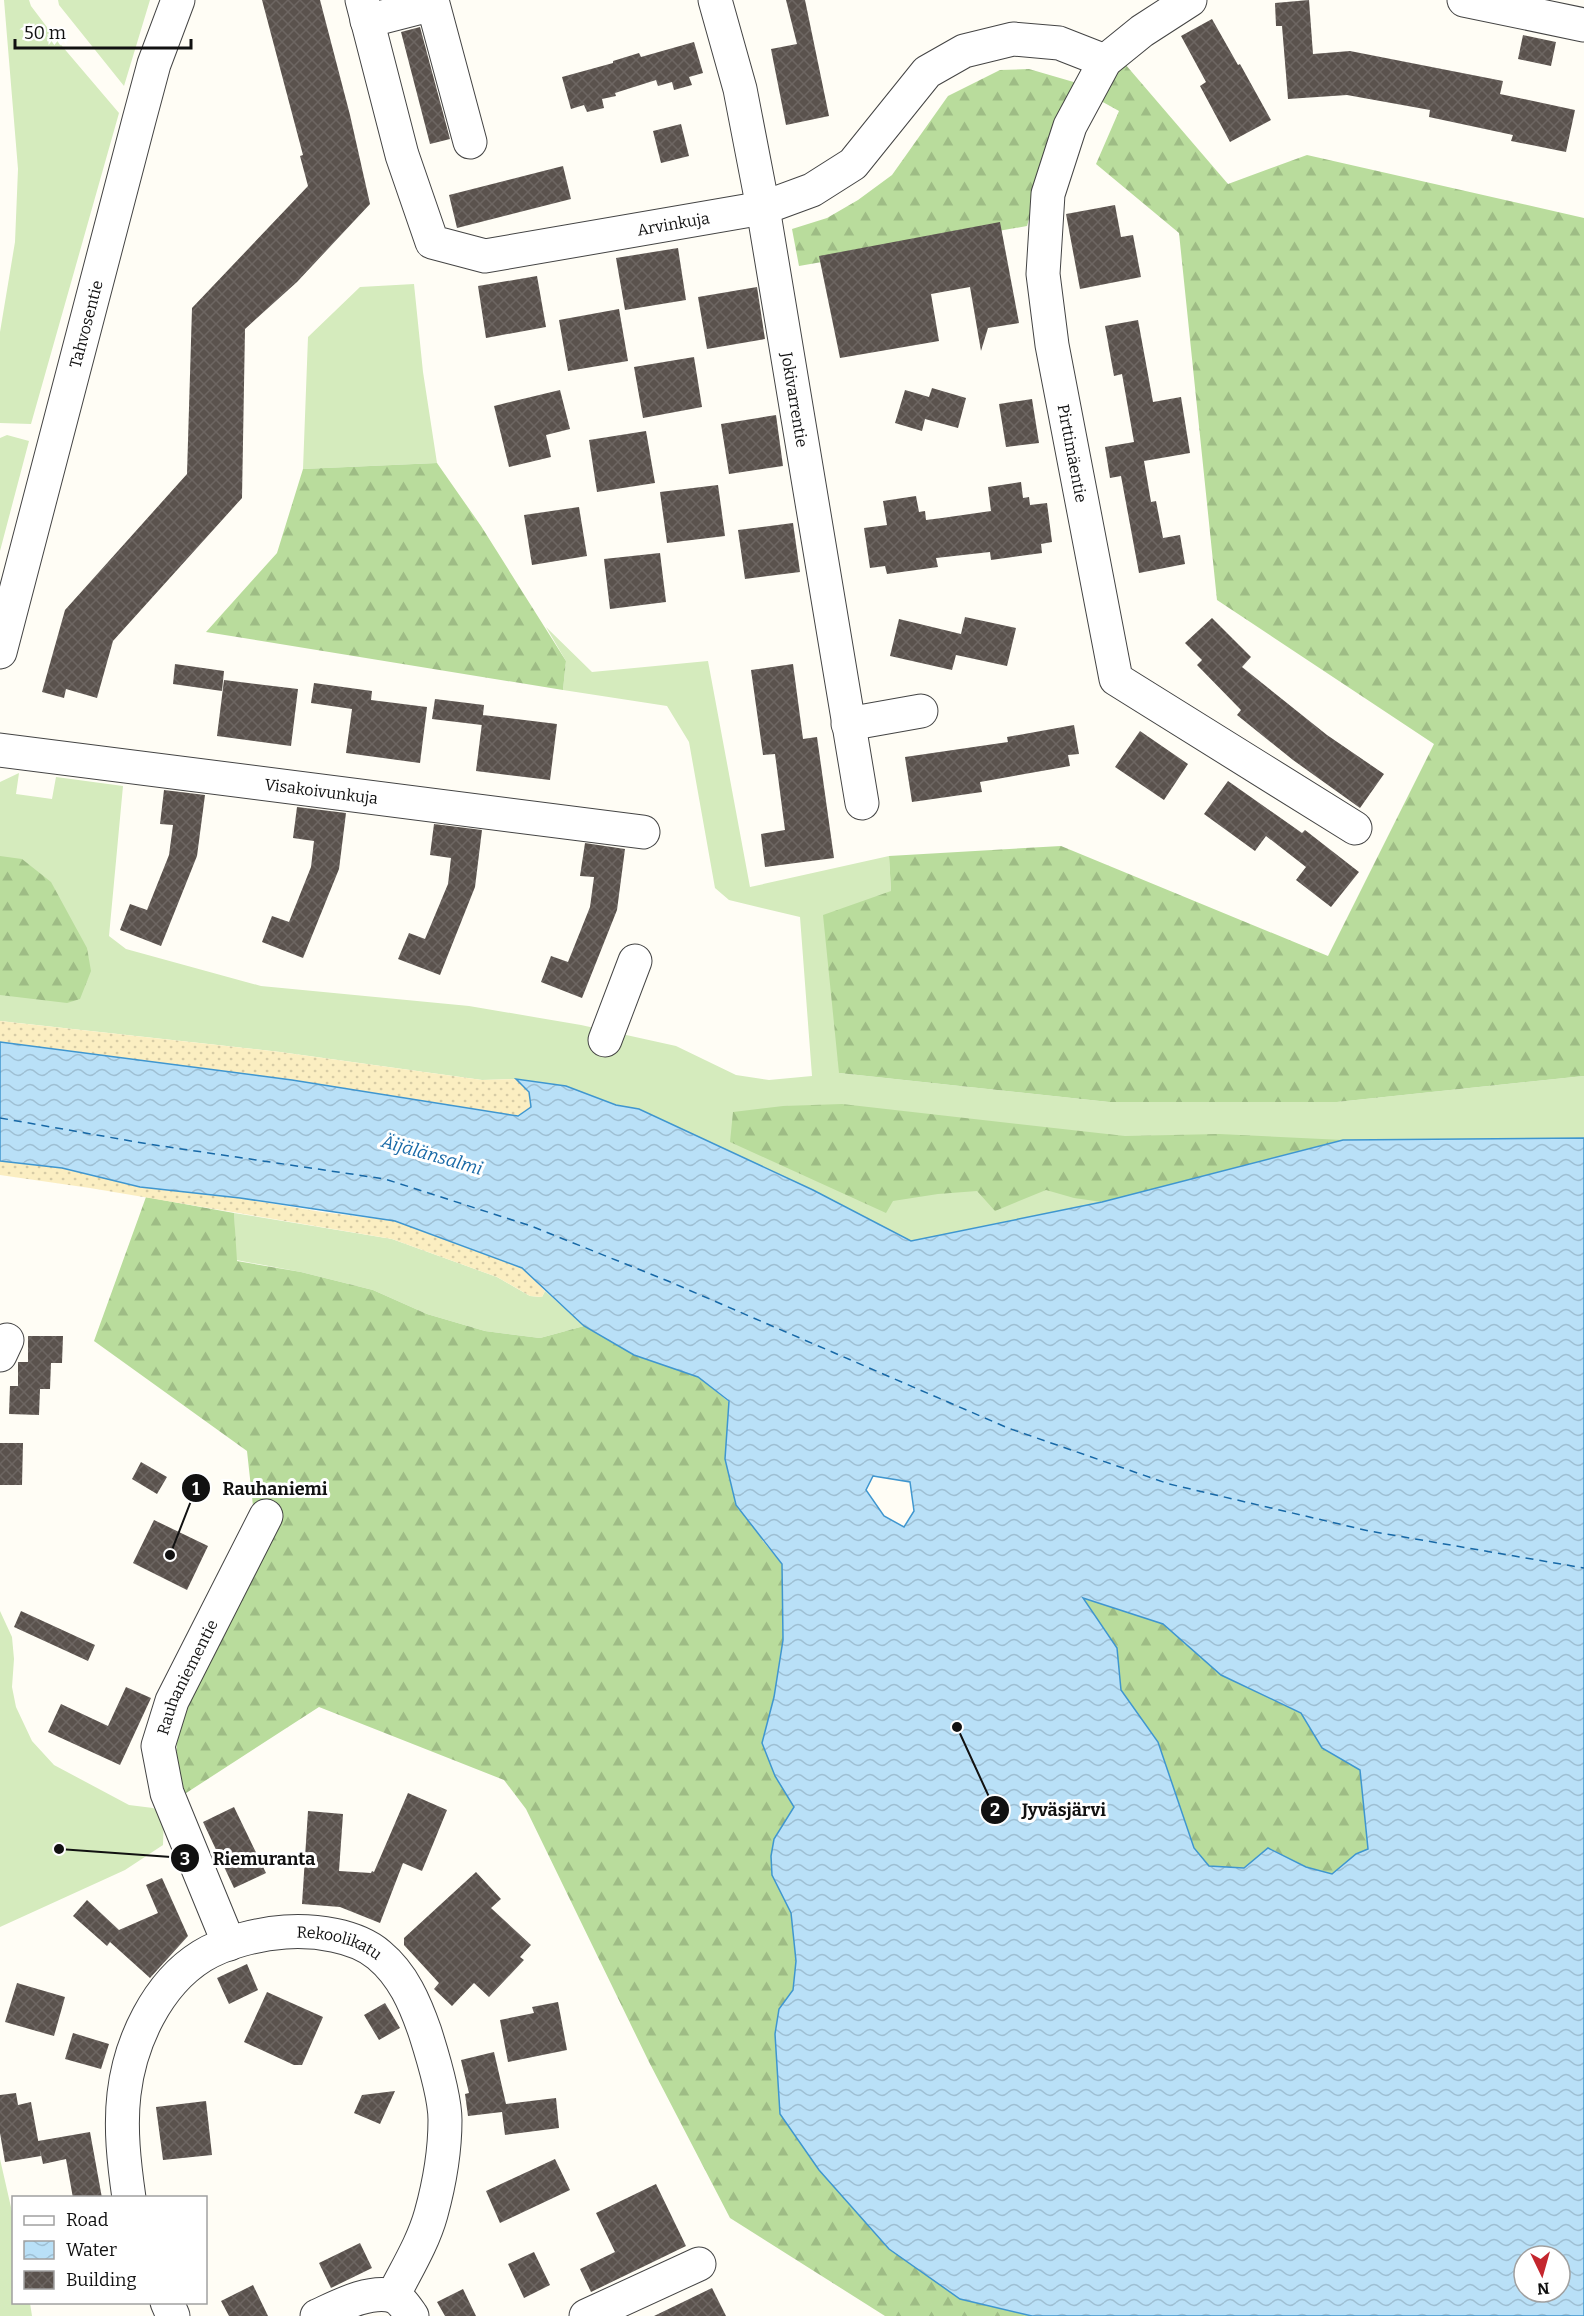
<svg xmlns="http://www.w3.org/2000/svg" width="1584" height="2316" font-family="Bitter,serif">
<defs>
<pattern id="forest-firs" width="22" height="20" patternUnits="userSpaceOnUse" patternTransform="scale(1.5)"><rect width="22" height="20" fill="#b9dc9c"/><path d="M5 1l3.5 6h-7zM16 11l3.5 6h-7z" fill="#9ebc85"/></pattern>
<pattern id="sand-dots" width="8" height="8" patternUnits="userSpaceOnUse" patternTransform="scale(1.5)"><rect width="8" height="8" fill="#fbeec1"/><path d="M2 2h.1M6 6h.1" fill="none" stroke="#d6cba5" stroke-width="1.8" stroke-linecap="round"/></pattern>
<pattern id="water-waves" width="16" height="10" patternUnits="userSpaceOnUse" patternTransform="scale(1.5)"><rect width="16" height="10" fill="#b9e0f7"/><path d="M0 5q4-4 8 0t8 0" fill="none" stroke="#9ebfd3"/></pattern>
<pattern id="building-cross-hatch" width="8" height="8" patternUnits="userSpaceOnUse" patternTransform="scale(1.5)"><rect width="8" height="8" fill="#5a524d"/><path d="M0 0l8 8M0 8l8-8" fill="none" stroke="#6d6662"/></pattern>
</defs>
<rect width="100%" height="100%" fill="#fffdf5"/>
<path fill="#d5ebbd" d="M4 0H29L31 6 56 39 119 113 31 424 0 423V332L15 242 18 169Z
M58 0H150L124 86 59 5Z
M414 284 423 372 437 463 303 469 308 337 360 287Z
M7 435 29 441 0 551V438Z
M546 627 592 672 708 661 750 887 889 856 891 891 839 1073 1109 1102H1337L1584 1076V1138L1343 1140 1102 1202 911 1241 813 1190 639 1109 616 1105 566 1086 516 1079 482 1080 280 1052 0 1021V782L19 773 16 794 52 799 56 777 123 786 109 936 126 949 261 986 469 1006 581 1025 676 1046 736 1075 769 1080 812 1076 800 917 729 900 715 888 689 742 667 706 563 690 566 661Z
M234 1213 392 1239 497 1277 530 1296 542 1297 545 1291 584 1326 540 1338 485 1331 427 1314 373 1290 301 1272 236 1260Z
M0 1611 12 1637 14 1659 12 1687 16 1707 32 1741 54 1765 129 1805 153 1808 164 1815 163 1845 125 1870 0 1927Z
M0 2159 13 2216 14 2302 30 2303 32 2316H0Z"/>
<path fill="url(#forest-firs)" d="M1119 57 1228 184 1307 155 1584 218V1076L1337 1102H1109L839 1073 823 915 891 891 889 856 1061 846 1328 956 1434 744 1217 600 1179 233 1096 164 1119 111 1092 96Z
M1029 69 1077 83 1047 156 1027 226 799 266 792 229 827 218 858 200 892 175 948 96 1000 70Z
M437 463 481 526 566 661 563 690 206 632 277 553 303 469Z
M0 856 22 859 51 882 87 948 91 971 80 999 67 1003 0 995Z
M842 1104 1125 1136 1219 1134 1343 1140 1102 1202 1074 1198 1046 1190 995 1211 977 1191 938 1194 893 1201 886 1213 730 1142 733 1112 783 1106Z
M146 1197 234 1213 237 1261 301 1272 373 1290 427 1314 485 1331 540 1338 584 1326 634 1355 698 1377 729 1402 725 1459 762 1540 782 1564 783 1640 774 1697 762 1743 775 1776 794 1807 774 1839 772 1875 791 1913 796 1961 793 1990 779 2009 960 2299 1032 2316H885L730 2218 649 2062 526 1809 504 1780 319 1707 180 1797 176 1758 178 1722 266 1541 279 1527 277 1509 253 1506 247 1451 94 1341Z
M1082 1597 1163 1624 1221 1675 1301 1713 1322 1748 1360 1770 1368 1849 1356 1854 1332 1874 1306 1867 1269 1848 1244 1868 1209 1867 1194 1848 1158 1742 1121 1690 1117 1648Z"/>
<path fill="url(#sand-dots)" d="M0 1021 280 1052 482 1080 516 1079 529 1092 531 1107 518 1116 292 1080 0 1042Z
M0 1161 41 1164 322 1212 395 1221 522 1268 545 1291 542 1297 530 1296 497 1277 392 1239 90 1188 0 1175Z"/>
<path fill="url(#water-waves)" stroke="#3f96cf" stroke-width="1.5" fill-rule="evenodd" d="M0 1042 292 1080 518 1116 531 1107 529 1092 516 1079 566 1086 616 1105 639 1109 813 1190 911 1241 1102 1202 1343 1140 1584 1138V2316H1032L960 2299 889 2249 819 2170 780 2114 775 2034 779 2009 793 1990 796 1961 791 1913 772 1875 771 1856 774 1839 794 1807 775 1776 762 1743 774 1697 783 1640 782 1564 736 1505 725 1459 729 1401 698 1377 634 1355 584 1326 522 1268 395 1221 240 1198 140 1187 62 1168 0 1161ZM873 1476 910 1482 914 1511 904 1527 884 1516 866 1490ZM1083 1598 1163 1624 1221 1675 1301 1713 1322 1748 1360 1770 1368 1849 1356 1854 1332 1874 1306 1867 1268 1848 1244 1868 1209 1866 1194 1848 1158 1742 1121 1690 1117 1648ZM1524 2256H1560V2292H1524Z"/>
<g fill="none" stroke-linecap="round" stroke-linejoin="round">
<path stroke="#1768a6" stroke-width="1.5" stroke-dasharray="8 6" stroke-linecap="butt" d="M0 1118 148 1144 385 1179 531 1226 668 1281 1008 1428 1169 1484 1369 1531 1584 1568"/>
</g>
<path fill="url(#building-cross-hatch)" d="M262 0H320L350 115 370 204 297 282 245 329 242 498 113 641 97 698 66 689 64 698 42 692 65 610 187 474 192 308 308 186 300 156 303 155Z
M786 0H805L829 116 786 125 771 49 797 44Z
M1309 0 1313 54 1350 51 1503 81 1500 94 1575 110 1566 152 1511 141 1513 135 1429 117 1430 110 1347 95 1288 99 1282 26H1276L1275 3Z
M1212 19 1238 65 1240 64 1271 120 1230 142 1200 86 1206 82 1181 36Z
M420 27 450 139 430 144 401 32Z
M1523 35 1556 42 1551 66 1518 59Z
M694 42 703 73 689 77 692 85 674 90 672 82 658 86 656 80 615 93 616 96 602 99 604 108 587 112 584 105 571 109 562 77 613 63V61L639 53 641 57Z
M681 124 689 156 661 163 653 131Z
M563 166 571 199 457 228 449 195Z
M1115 205 1121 237 1133 235 1141 277 1080 289 1066 214Z
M1000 222 1019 323 988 328 981 351 970 287 931 294 939 341 840 358 819 256Z
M678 248 686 300 625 310 616 258Z
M537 276 546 327 486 338 478 286Z
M757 287 765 339 707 349 698 297Z
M619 309 628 361 568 371 559 320Z
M1138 320 1153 402 1181 397 1190 453 1144 461 1151 502 1156 501 1163 538 1180 535 1185 564 1139 573 1121 476 1110 478 1105 447 1134 442 1122 374 1114 376 1105 326Z
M694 357 702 407 643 418 634 367Z
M932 388 966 398 958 428 925 419 922 431 895 423 905 390 929 397Z
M560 390 570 429 546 435 551 457 509 467 494 406Z
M1032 399 1039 443 1006 447 999 404Z
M776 415 783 466 729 474 721 424Z
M646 431 655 483 597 492 589 440Z
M1021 482 1023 498 1029 497 1030 505 1047 503 1052 542 1041 544 1042 553 991 560 990 552 936 558 938 567 887 574 885 566 870 568 864 528 887 525 883 501 916 496 919 512 925 511 926 520 942 518 991 511 988 487Z
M718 485 725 536 667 543 660 492Z
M579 507 587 556 532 565 524 515Z
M793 523 800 572 745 579 738 530Z
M660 553 666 602 610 609 604 559Z
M965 617 1016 628 1007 666 956 655 952 670 890 656 899 619 961 634Z
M1212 618 1251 657 1242 667 1327 735 1384 774 1360 808 1293 760 1237 715 1241 710 1197 665 1202 660 1185 643Z
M175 664 224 671 222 691 173 684Z
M793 664 803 739 817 737 834 858 765 867 761 834 785 830 775 754 763 755 751 670Z
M224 680 298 689 291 746 217 736Z
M314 683 372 691 371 700 427 707 420 763 346 753 352 709 311 703Z
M435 699 484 705 482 725 432 719Z
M483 715 557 724 550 780 476 771Z
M1074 725 1079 754 1068 755 1070 766 980 782 982 792 912 802 905 757 1008 742 1007 737Z
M1140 731 1188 764 1164 800 1115 767Z
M1228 781 1302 833 1305 830 1359 872 1331 907 1296 880 1306 867 1266 836 1255 851 1204 814Z
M164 790 205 795 197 856 161 946 120 930 130 904 147 910 169 855 173 825 160 824Z
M297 807 346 813 339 869 303 958 262 942 272 916 289 922 311 867 314 841 293 838Z
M434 824 482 830 475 887 440 975 398 959 409 933 425 939 448 884 451 858 430 855Z
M585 843 625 849 617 910 582 998 541 982 551 956 568 962 590 907 594 877 580 876Z
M28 1336H63L62 1363H51L50 1389H40L39 1415 9 1414 10 1386H18V1362H28Z
M0 1443H23L22 1485H0Z
M141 1462 167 1477 157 1494 132 1479Z
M154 1520 208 1546 187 1590 133 1563Z
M21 1611 95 1645 88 1661 14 1627Z
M126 1687 151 1698 120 1765 48 1732 61 1704 108 1726Z
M408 1793 447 1810 422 1871 403 1863 380 1923 340 1907 302 1904 308 1811 343 1814 339 1871 371 1873 372 1871 374 1872Z
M234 1807 266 1873 234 1888 203 1822Z
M476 1872 501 1899 491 1908 531 1945 520 1957 524 1960 489 1997 474 1983 452 2006 434 1989 439 1983 404 1945V1938Z
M162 1878 188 1936 150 1978 110 1942 107 1946 73 1916 87 1900 119 1930 158 1913 146 1885Z
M247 1964 258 1990 229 2004 217 1978Z
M17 1983 65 1997 54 2036 5 2022Z
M267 1992 323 2017 302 2065H294L244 2042Z
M558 2002 567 2050 508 2062 500 2020 534 2013 532 2007Z
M385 2003 400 2028 379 2040 364 2015Z
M73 2033 109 2044 101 2069 65 2059Z
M494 2052 506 2104 556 2098 559 2128 505 2135 502 2112 468 2116 465 2094 469 2093 461 2060Z
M395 2091 380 2124 354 2113 362 2095Z
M16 2093 18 2105 31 2102 41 2156 5 2162 0 2133V2095Z
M206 2101 212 2155 163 2160 156 2107Z
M90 2132 102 2198H73L66 2159 43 2164 38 2141Z
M555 2159 570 2190 500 2223 486 2191Z
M656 2184 686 2246 591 2292 580 2269 615 2252 596 2213Z
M360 2243 372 2268 331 2288 319 2263Z
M534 2252 550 2285 524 2298 508 2264Z
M253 2285 268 2316H229L221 2301Z
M712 2288 726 2316H654Z
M463 2289 476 2316H445L437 2302Z"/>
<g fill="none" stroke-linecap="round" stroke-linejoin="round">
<defs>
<g id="minor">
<path id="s1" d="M362 0 402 155 432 242 485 256 763 208 812 190 853 164 927 72 964 51 1013 39 1059 43 1105 61"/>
<path id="s2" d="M715 0 740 89 763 208 862 803"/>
<path id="s3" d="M1190 0 1142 31 1105 61 1070 126 1048 194 1043 274 1052 345 1116 679 1355 828"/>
<path d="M1464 0 1584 25"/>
<path d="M367 21 433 4 470 142"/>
<path id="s4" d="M0 652 139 120 154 64 178 0"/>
<path d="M848 724 921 711"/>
<path id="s5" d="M0 750 643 832"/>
<path d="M605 1040 635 961"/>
<path d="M0 1355 7 1340"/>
<path id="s6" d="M229 1944 167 1793 158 1746 172 1701 266 1516"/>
<path id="s7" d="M129 2198C124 2163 120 2128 124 2094 130 2042 157 1984 202 1956 225 1942 258 1934 285 1932 314 1930 356 1935 379 1955 403 1975 415 2003 425 2032 432 2054 445 2098 445 2120 445 2150 439 2185 431 2214 423 2243 406 2270 393 2296"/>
<path d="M167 2302 173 2316"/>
<path d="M317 2316C337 2307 370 2289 393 2296 401 2299 407 2309 412 2316"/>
<path d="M586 2316 699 2264"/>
</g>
</defs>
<use href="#minor" stroke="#444" stroke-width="35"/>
<use href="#minor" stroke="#fff" stroke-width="33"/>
</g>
<g text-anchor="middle" stroke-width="6" stroke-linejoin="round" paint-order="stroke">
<g font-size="16" fill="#111" stroke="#fff">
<text dy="6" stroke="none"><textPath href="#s1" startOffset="498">Arvinkuja</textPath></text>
<text dy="6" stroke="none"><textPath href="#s4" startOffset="339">Tahvosentie</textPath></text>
<text dy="6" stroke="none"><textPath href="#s2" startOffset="408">Jokivarrentie</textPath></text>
<text dy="6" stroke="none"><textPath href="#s3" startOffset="512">Pirttimäentie</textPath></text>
<text dy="6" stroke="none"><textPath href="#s5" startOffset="324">Visakoivunkuja</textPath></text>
<text dy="6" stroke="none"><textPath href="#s6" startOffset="286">Rauhaniementie</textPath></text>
<text dy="6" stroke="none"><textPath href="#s7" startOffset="411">Rekoolikatu</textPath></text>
</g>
<g font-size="18" font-style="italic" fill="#1768a6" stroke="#fff">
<text transform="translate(432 1155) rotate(16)" y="6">Äijälänsalmi</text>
</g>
</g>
<path fill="none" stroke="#111" stroke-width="2" d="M170 1555L196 1488M957 1727L995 1810M59 1849L185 1858"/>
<g fill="#111" stroke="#fff" stroke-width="2">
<circle cx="170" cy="1555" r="6"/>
<circle cx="957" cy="1727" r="6"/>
<circle cx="59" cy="1849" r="6"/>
<circle cx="196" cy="1488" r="15"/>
<circle cx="995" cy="1810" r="15"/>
<circle cx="185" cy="1858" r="15"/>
</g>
<g font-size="18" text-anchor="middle" font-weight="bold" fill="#fff">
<text x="196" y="1495">1</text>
<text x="995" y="1816">2</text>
<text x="185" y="1865">3</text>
</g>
<g font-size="18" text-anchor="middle" font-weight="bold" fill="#111" stroke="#fff" stroke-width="6" stroke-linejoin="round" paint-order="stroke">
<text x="275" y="1495">Rauhaniemi</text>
<text x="1064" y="1816">Jyväsjärvi</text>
<text x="264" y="1865">Riemuranta</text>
</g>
<rect x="12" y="2196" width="195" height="108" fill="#ffffff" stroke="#a0a0a0" stroke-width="1.5"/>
<rect x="24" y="2216" width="30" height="9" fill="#ffffff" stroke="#a0a0a0" stroke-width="1.5"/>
<text x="66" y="2226" font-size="18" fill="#111111">Road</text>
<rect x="24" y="2241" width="30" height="18" fill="url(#water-waves)" stroke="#a0a0a0" stroke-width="1.5"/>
<text x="66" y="2256" font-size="18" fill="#111111">Water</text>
<rect x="24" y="2271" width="30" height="18" fill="url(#building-cross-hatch)" stroke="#a0a0a0" stroke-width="1.5"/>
<text x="66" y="2286" font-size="18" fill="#111111">Building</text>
<g transform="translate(1542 2274) rotate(175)"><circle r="28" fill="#ffffff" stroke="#a0a0a0" stroke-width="1.5"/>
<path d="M0-4.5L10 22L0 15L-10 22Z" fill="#c4262e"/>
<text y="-9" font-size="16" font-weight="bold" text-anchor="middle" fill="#111111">N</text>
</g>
<path d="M15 39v9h176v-9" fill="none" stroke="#111111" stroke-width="3"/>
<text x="24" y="39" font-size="18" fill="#111111" stroke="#ffffff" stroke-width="4.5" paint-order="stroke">50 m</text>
</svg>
